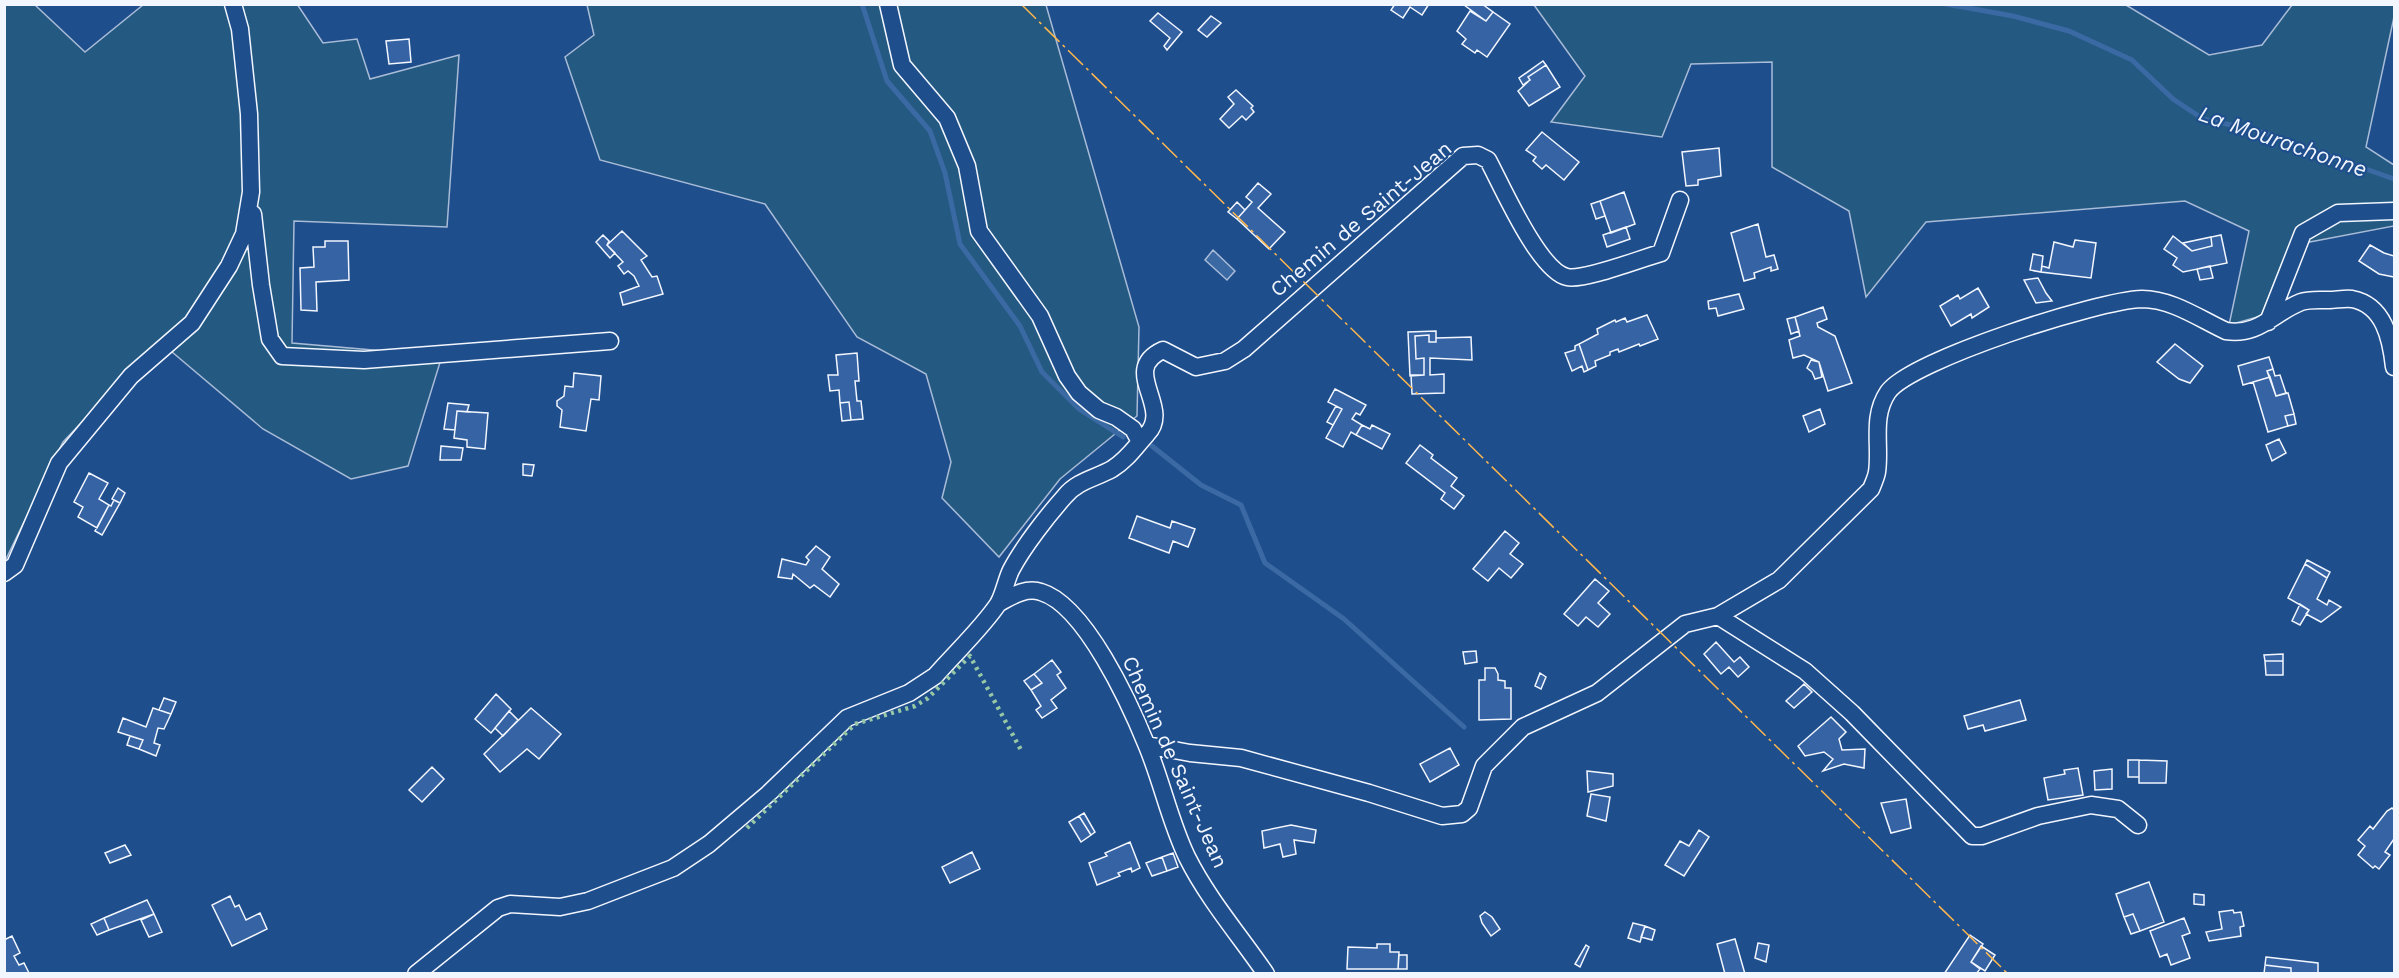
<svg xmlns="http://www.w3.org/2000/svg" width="2399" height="978" font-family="'Work Sans',sans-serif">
<rect width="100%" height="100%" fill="#1f4e8c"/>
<path fill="#245a82" stroke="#a8bbd7" stroke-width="1.5" d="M297 4 323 43 357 39 370 79 459 55 447 227 294 221 292 343 442 356 408 466 351 479 263 429 159 341 63 442 5 561V5H35L85 52 143 5Z
M587 5H1046L1139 327 1137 416 1060 479 999 557 942 498 951 462 926 374 857 337 765 204 600 160 565 57 594 35Z
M1534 5H2126L2209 55 2262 45 2292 5H2394V17L2366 147 2394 165V226L2289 246 2261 316 2229 325 2249 231 2185 201 1926 222 1866 297 1849 211 1772 167V62L1691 64 1662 137 1551 122 1585 76Z"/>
<path fill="#3b69a3" stroke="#a8bbd7" stroke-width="1.5" d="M1213 250 1235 271 1227 280 1205 260Z"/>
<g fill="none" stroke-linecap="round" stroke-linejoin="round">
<path stroke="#3b69a3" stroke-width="5" d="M862 4 887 81 930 131 945 173 960 244 1020 326 1042 372 1079 409 1123 437
M1946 4 2013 16 2069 31 2132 60 2173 99 2203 119 2259 131 2394 179
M1152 446 1201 485 1241 505 1265 563 1344 619 1464 727"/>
</g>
<path fill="#3563a3" stroke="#f2f6ff" stroke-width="1.5" d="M1395 4H1429L1422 15 1410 7 1403 18 1391 10Z
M1482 4 1493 12 1486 21 1464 5Z
M1470 11 1486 21 1493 12 1510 24 1487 57 1477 50 1475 53 1462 44 1466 39 1457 31Z
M1158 13 1182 32 1167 50 1164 46 1170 38 1150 21Z
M1211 16 1221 23 1207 37 1198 30Z
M409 39 411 62 389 64 386 41Z
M1543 61 1546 65 1528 77 1530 80 1523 85 1519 78Z
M1546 65 1560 87 1529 106 1518 91 1530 80 1528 77Z
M1236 90 1253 106 1251 108 1254 112 1246 120 1242 116 1229 128 1220 119 1234 104 1228 97Z
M1542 132 1579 162 1564 180 1546 165 1542 169 1533 161 1536 157 1526 150Z
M1719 148 1721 176 1698 180V185L1686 186 1682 152Z
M1258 183 1271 194 1258 208 1285 232 1269 249 1237 219 1252 202 1246 197Z
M1624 192 1635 224 1611 233 1600 201Z
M1600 201 1605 216 1596 219 1591 204Z
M1237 202 1245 210 1237 219 1228 212Z
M1758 224 1766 257 1774 255 1778 269 1771 271V267L1754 273 1755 278 1744 281 1731 233Z
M1626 227 1630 239 1607 247 1603 235Z
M622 231 647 256 641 260 652 277 657 276 663 294 623 305 620 293 639 286 634 276 628 271 624 274 618 266 623 262 607 245Z
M603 235 609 241 607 245 615 253 610 258 596 242Z
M2221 235 2227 263 2183 272 2173 265 2177 258 2164 249 2173 236 2192 251 2212 246 2211 237Z
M2211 237 2212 246 2192 251 2183 243Z
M2075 240 2096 243 2091 278 2041 272 2042 266 2049 268 2054 242 2073 247Z
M325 241H348L349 280 316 282 317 311 301 310 300 268 314 267 313 247H325Z
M2370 245 2384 253 2394 256V277L2379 274 2359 261Z
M2033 254 2043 256 2041 272 2030 270Z
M2210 266 2213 278 2200 280 2197 269Z
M2038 278 2046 293 2052 301 2036 303 2024 280Z
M1978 288 1989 307 1972 318 1971 314 1951 326 1940 306 1958 295 1960 299Z
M1739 294 1744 309 1718 316 1716 308 1709 309 1708 301Z
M1823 307 1827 319 1817 323 1818 327 1835 336 1852 383 1828 391 1819 362 1804 355 1793 358 1789 340 1800 336 1795 317Z
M1647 315 1658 339 1640 346 1639 344 1619 352 1618 349 1610 352V355L1595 361 1596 366 1588 370 1579 344 1598 334 1597 329 1615 320 1616 322 1625 318 1627 322Z
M1795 317 1799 331 1791 334 1787 319Z
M1436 331V342H1429V335L1415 336 1416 359 1424 358V375L1410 376 1408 332Z
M1429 335V342H1436V338L1471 337 1472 360 1430 358V375L1444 374V393L1412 394 1411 375H1424V358L1416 359 1415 336Z
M1579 344 1588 370 1584 372 1582 366 1572 371 1565 353 1575 350V346Z
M2175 344 2203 366 2190 383 2179 379 2157 362Z
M857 353 859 381H855L857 401H861L863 419 851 420 849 402 840 403 839 390 830 391 828 375H838L836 355Z
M2269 357 2273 369 2267 371 2270 377 2243 385 2238 366Z
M1811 360 1819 362 1822 377 1815 379 1812 372 1807 368Z
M2273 369 2275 376 2280 375 2286 393 2276 396 2267 371Z
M574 373 601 376 599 400 591 399 586 431 560 427 562 410 557 406V401L564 396 565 386 573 387Z
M2270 377 2276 396 2288 393 2294 414 2285 416 2288 426 2268 432 2253 382Z
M1335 389 1366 405 1360 415 1356 413 1352 419 1362 425 1356 435 1351 432 1343 447 1326 438 1342 409 1328 402Z
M849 402 851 420 842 421 840 403Z
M448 403 469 405 467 412 457 411 455 430 444 429Z
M1336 406 1342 409 1333 425 1327 422Z
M1820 409 1825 424 1809 432 1803 416Z
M457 411 488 413 485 449 467 447V440L454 438Z
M2294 414 2296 424 2288 426 2285 416Z
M1362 425 1370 429 1372 425 1390 434 1382 449 1356 435Z
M2279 439 2286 453 2272 461 2266 445Z
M1420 445 1433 455 1431 458 1457 478 1451 486 1464 496 1454 509 1441 499 1445 493 1406 463Z
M441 446 463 448 461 460H440Z
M523 464 534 465 532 476 523 475Z
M89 473 108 483 99 499 109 505 97 528 78 517 83 507 74 502Z
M118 488 125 493 120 503 112 499Z
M114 500 120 503 102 535 95 531 109 505 111 506Z
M1137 516 1170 528 1172 521 1195 529 1188 547 1173 541 1169 553 1129 538Z
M1505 531 1519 543 1510 554 1523 564 1511 578 1499 568 1488 581 1473 569Z
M816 546 830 557 822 569 839 584 830 597 814 585 810 588 793 574 792 579 778 577 782 559 806 565 809 560 806 557Z
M2307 560 2330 572 2327 578 2305 564Z
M2305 564 2327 578 2317 599 2327 605 2329 600 2341 607 2321 622 2306 614 2309 610 2288 598Z
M1595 579 1609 591 1598 603 1610 614 1598 627 1586 617 1578 626 1564 614Z
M2300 604 2309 610 2300 625 2292 621Z
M1716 642 1734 662 1740 657 1749 667 1738 677 1729 667 1721 674 1704 654Z
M1476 651 1477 662 1465 664 1463 652Z
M2283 654V661H2265L2264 655Z
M1052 660 1061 672 1057 675 1066 688 1051 700 1057 708 1042 718 1036 710 1041 706 1031 690 1042 683 1034 674Z
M2265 661H2283V675H2266Z
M1485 668H1495L1498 674V680L1505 681V688H1511V719L1479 720V680H1485Z
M1540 673 1546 677 1541 689 1535 686Z
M1034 674 1042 683 1031 690 1024 681Z
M1804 684 1812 692 1794 708 1786 701Z
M496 694 511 709 491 733 475 719Z
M164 698 176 702 171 714 159 710Z
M2020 700 2026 720 1985 731 1983 725 1968 729 1964 716Z
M153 708 171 714 164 729 158 728 154 743 160 745 156 756 139 749 143 740 118 732 123 718 146 727Z
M531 708 561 734 539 759 527 749 500 772 484 754Z
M509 711 518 720 503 736 495 728Z
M1831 717 1846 732 1839 739 1842 750 1865 749 1864 768 1844 764 1823 771 1833 759 1824 752 1805 756 1798 746Z
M130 736 143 740 139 749 127 745Z
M1450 748 1459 765 1430 782 1420 764Z
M2128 760H2139V777H2128Z
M2139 760 2167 761 2166 783H2139Z
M432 767 444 779 422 802 409 790Z
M2078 768 2083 795 2048 800 2044 778 2065 774 2064 770Z
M2112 769V789L2095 790 2094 771Z
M1587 771 1613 774V786L1588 792Z
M1591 794 1610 797 1606 821 1587 816Z
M1906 799 1911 828 1891 833 1881 803Z
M2392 808 2394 810V839L2385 852 2390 855 2379 869 2375 866 2373 868 2358 855 2365 846 2358 840 2370 826 2373 829 2387 811Z
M1084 813 1095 832 1091 835 1079 816Z
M1079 816 1091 835 1081 842 1069 822Z
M1291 825 1316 830 1314 843 1294 840 1296 854 1283 857 1280 844 1264 848 1262 831Z
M1699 830 1709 837 1684 876 1665 865 1680 841 1689 846Z
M1130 842 1140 868 1132 872 1131 868 1118 873 1120 876 1097 885 1089 863 1107 856 1105 853Z
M125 845 131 855 110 863 105 853Z
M972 852 980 869 950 883 942 867Z
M1173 853 1178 867 1167 871 1162 857Z
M1162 857 1167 871 1152 876 1146 863Z
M2149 882 2164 922 2140 931 2133 914 2124 917 2116 894Z
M2194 894 2204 895V905L2194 904Z
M230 896 235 907 239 905 246 920 260 913 267 929 232 946 212 905Z
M147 900 154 914 109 930 104 918Z
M2233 910 2234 913 2241 912 2244 926 2240 927 2241 936 2209 941 2206 932 2222 929 2219 912Z
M1485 912 1492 917 1500 929 1491 936 1482 923 1480 916Z
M154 914 162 932 149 937 141 920Z
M2133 914 2140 931 2131 934 2124 917Z
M104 918 109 930 97 935 91 924Z
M2184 918 2190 933 2182 936 2190 958 2171 965 2167 954 2160 957 2150 931Z
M1633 923 1645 926 1640 942 1628 938Z
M1645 926 1655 930 1652 940 1641 937Z
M1970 935 1983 944 1971 962 1980 969 1976 974H1944Z
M12 936 20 953 14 956 19 965 24 963 29 973 4 974V940Z
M1735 939 1745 974H1725L1717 944Z
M1758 943 1769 945 1766 962 1755 958Z
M1377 944H1390V952H1399L1398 969H1347L1348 947 1377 948Z
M1586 945 1589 947 1580 967 1575 964Z
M1981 946 1995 955 1985 971 1971 962Z
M1399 955H1407V969H1398Z
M2266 957 2318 963V974H2291V968L2265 965Z
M2265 965 2291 968V974H2264Z"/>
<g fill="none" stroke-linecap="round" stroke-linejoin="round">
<defs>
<path id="minor" d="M888 4 902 65 947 118 967 166 979 231 1040 316 1067 376 1079 393 1099 410 1116 417 1133 429 1139 440
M253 214 261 285 270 339 282 356 364 360 610 341
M2268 322 2303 233 2338 213 2394 211
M4 573 15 565 59 463 131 376 192 323 229 266 244 234 251 192 249 114 240 29 233 4
M999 603C1012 596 1026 587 1041 592 1085 605 1130 704 1147 746 1162 782 1170 822 1187 857 1208 899 1240 936 1266 974
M1718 616 1805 671 1852 713 1972 836H1982L2038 816 2091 805 2118 809 2138 825
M1147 745 1190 753 1241 758 1369 793 1442 816 1462 814 1469 808 1484 766 1523 727 1597 693 1685 624 1718 616 1779 580 1871 489C1873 484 1876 478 1877 472 1881 446 1871 417 1888 392 1911 360 2099 300 2142 299 2172 299 2200 319 2226 331 2259 336 2273 313 2301 302 2309 299 2320 300 2329 300 2336 300 2345 298 2352 299 2384 305 2391 339 2394 367
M416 974 498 908 510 904 560 907 588 901 673 868 709 844 768 794 847 718 909 693 935 676C955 653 981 629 998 604 1004 594 1006 580 1011 570 1023 547 1048 515 1065 496 1077 481 1096 478 1112 469 1127 460 1136 446 1147 434 1173 407 1119 370 1163 350L1196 367 1225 361 1244 349 1463 156 1478 155 1488 160C1502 186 1539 271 1567 277 1584 281 1642 258 1661 253L1680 200"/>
</defs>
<use href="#minor" stroke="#f2f6ff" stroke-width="19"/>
<use href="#minor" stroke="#1f4e8c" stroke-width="16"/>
<path stroke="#97c8a6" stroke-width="4.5" stroke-dasharray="3 4.5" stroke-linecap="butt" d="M747 828 855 724 915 706 928 698 970 656 1021 750"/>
<path stroke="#ffb74d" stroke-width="1.5" stroke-dasharray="21 4.5 3 4.5" stroke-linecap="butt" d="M1021 4 2008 974"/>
</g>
<g text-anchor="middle" stroke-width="4.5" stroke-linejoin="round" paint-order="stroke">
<g font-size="21" fill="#f2f6ff" stroke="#1f4e8c">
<text transform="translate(1361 219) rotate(-40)" y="7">Chemin de Saint-Jean</text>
<text transform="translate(1175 762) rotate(66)" y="7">Chemin de Saint-Jean</text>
</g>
<g font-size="22" font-style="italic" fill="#f2f6ff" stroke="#1f4e8c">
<text transform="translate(2283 141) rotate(19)" y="8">La Mourachonne</text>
</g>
</g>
<rect width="2399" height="978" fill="none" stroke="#f2f6ff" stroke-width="12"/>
</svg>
